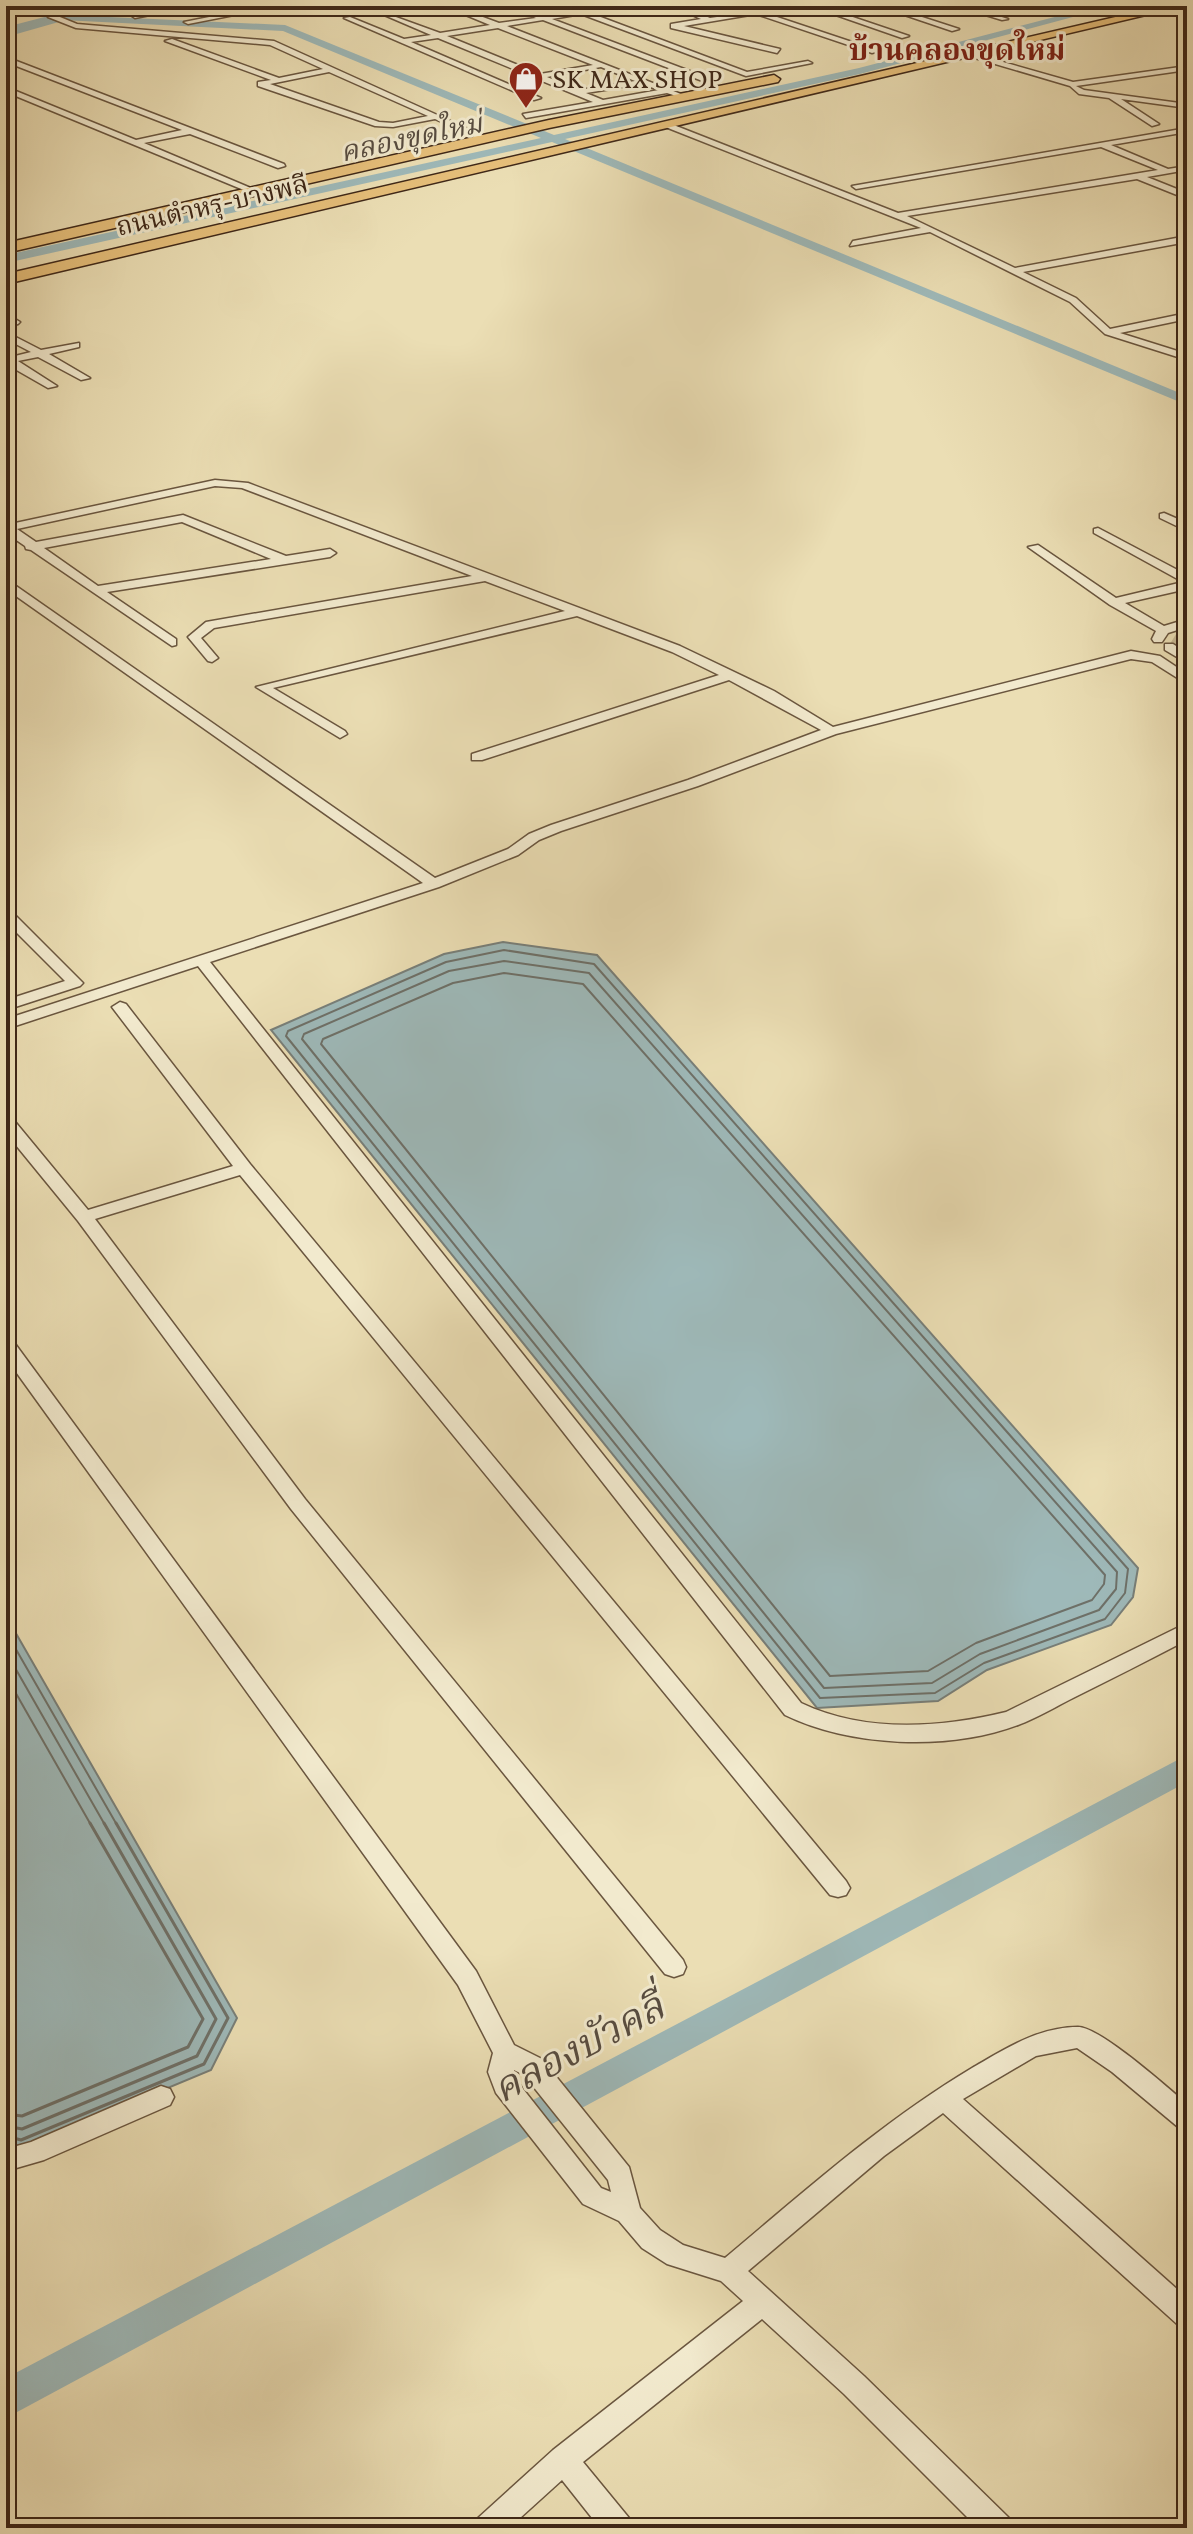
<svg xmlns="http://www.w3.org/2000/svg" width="1193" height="2534" font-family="Vollkorn,'Noto Serif Thai',serif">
<rect width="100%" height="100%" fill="#ebdeb4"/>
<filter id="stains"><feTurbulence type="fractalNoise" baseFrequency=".0025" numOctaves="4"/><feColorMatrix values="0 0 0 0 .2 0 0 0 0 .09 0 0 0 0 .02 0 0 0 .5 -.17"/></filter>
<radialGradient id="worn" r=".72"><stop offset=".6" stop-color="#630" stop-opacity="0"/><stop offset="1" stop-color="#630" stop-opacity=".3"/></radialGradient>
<path fill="#9eb9b9" stroke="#787f79" stroke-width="2" d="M503 942 597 955 1138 1568 1133 1597 1111 1625 987 1670 938 1701 817 1708 271 1030 444 954Z
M6 1616 237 2018 211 2070 19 2150 6 2143Z"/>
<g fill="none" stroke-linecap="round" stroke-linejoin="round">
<path stroke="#6e7068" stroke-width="2" d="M504 950 594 964 1128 1569 1125 1593 1105 1619 984 1663 935 1693 820 1698 286 1036 288 1031 446 962Z
M504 961 589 973 1117 1572 1116 1589 1099 1610 980 1654 932 1683 824 1688 302 1039 304 1034 449 971Z
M504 973 583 984 1105 1575 1104 1584 1092 1600 976 1643 928 1671 830 1676 321 1044 323 1039 453 983Z
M6 1632 117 1825
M6 1652 105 1825
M6 1676 91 1825"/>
<path stroke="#6e7068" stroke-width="3" d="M6 2114 22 2116 188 2047 203 2019 90 1823
M6 2126 22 2129 197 2056 216 2019 104 1823
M6 2136 21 2140 204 2064 228 2018 116 1823"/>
<path fill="#9eb9b9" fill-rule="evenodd" d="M1097 6H1114L860 74 565 139 1187 396V405L552 142 6 263V255L541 138 283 31 62 20 66 15 285 25 554 135 859 68Z
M1187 1755V1782L6 2418V2378Z"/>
<path fill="#9eb9b9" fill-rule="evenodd" d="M87 6H115L6 37V27Z"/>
<path stroke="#c9ba95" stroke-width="13" stroke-dasharray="13 6" stroke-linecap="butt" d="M1173 639 1181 644"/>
<defs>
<path id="minor" d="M58 6H65L55 15 77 24 274 41 488 138 481 140 435 119 393 127 375 126 258 86V82L271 80 165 41 172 39 279 78 323 69 270 45 76 28 48 17ZM329 72 428 116 393 123 379 122 270 84Z
M180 6H195L135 18 132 16Z
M265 6H280L188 24 184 22Z
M444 6H453L499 23 536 18 509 6H518L545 16 574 11 563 6 583 10 622 6 590 13 747 72 808 61 812 63 746 76 581 14 552 19 716 81 713 85 543 20 507 26 686 96 682 98 667 93 526 118 523 114 593 102 438 38 411 42 541 98 534 100 344 18 350 17 404 39 431 35 382 14V12L440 33 490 25ZM498 28 593 65 540 74 447 36ZM601 67 635 81 579 90 547 77ZM642 84 659 90 603 100 586 93Z
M672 6H681L710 18 794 6 765 13 879 51 872 53 756 14 684 26 780 49 777 53 671 28V24L701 19Z
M810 6H820L909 36 902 38Z
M878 6H888L959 29 952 31Z
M956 6H967L1008 19 1002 20Z
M968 52 1073 82 1187 66V70L1076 86 1084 90 1187 104V108L1121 99 1159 124 1152 126 1109 98 1079 94 1070 86 968 56Z
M6 57 284 164 285 166 278 168 190 134 144 143 258 191 251 193 6 92V87L136 140 182 130 6 62Z
M666 122 898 213 1158 170 1101 147 856 189 852 186 1187 128V132L1111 145 1168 169 1187 166V170L1147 177 1187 193V199L1137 179 907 216 1015 268 1187 236V242L1023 272 1076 298 1110 329 1187 313V319L1120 333 1187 354V360L1105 334 1070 302 930 232 850 246 853 241 921 228 663 126Z
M15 319 20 322 18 324 6 327V321Z
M6 332 41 350 79 343V347L49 354 90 378 81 380 38 357 18 361 57 386 48 388 6 364V355L11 357 31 352 6 339Z
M215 480 248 483 680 646 774 691 833 727 1131 651 1160 656 1187 674V684L1152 662 1131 659 836 734 698 786 561 831 539 840 518 855 439 887 210 962 801 1703C864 1733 940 1728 1006 1712L1187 1623V1640C1149 1660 1111 1679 1073 1698 1055 1707 1037 1718 1018 1725 949 1751 851 1747 785 1715L198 966 6 1029V1019L423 883 6 589V579L435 878 508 849 529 834 551 825 688 780 821 730 729 680 482 760H472V754L719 675 672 652 577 616 273 688 345 731 347 734 340 738 256 687 565 611 485 581 214 628 201 638 218 658 212 662 208 661 188 637 206 622 472 576 242 488 215 486 17 529 36 542 183 515 286 556 330 549 336 553 330 557 107 592 176 639V645L172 646 31 550 26 549 25 546 6 533V525ZM182 522 271 559 98 586 44 548Z
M1164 513 1187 523V531L1160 518V514Z
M1098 528 1187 575V589L1125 603 1164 626 1187 619V627L1168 633 1162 642H1154L1152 639 1156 631 1110 605 1028 547 1038 545 1116 598 1183 582 1094 533V529Z
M1165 644H1173L1187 653V663L1165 650Z
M6 910 11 911 83 983 80 986 6 1010V1000L65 981 6 922Z
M120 1002 126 1004 250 1164 846 1881 850 1888 846 1895 838 1897 830 1895 240 1175 95 1219 305 1499 683 1960 686 1967 683 1974 674 1977 665 1974 291 1509 78 1221 6 1133V1117L12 1118 88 1210 233 1166 112 1007Z
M6 1339 13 1341 476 1971 514 2045 542 2059 629 2167 640 2208 660 2230 683 2245 725 2258C805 2191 882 2122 972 2068 1005 2049 1038 2027 1078 2027 1100 2027 1168 2088 1187 2104V2130L1178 2127 1112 2072 1077 2048 1036 2056 963 2099 1187 2298V2328L1177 2324 943 2113 884 2156 748 2271 864 2376 1009 2518 1014 2528H978L844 2394 762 2319 583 2462 629 2518 634 2528H600L562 2480 509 2528H473L478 2518 553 2450 743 2301 721 2281 667 2264 642 2248 619 2221 583 2204 496 2093 488 2072 493 2053 458 1985 6 1358ZM514 2070 524 2075 608 2180 611 2192 601 2188 516 2080Z
M161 2086 170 2089 174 2097 170 2105 44 2160 6 2171V2149L31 2142Z"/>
<path id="primary" d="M1163 6H1184L6 284V274Z
M774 75 780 79 778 82 549 128 6 253V243L549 120Z"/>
</defs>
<use href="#minor" stroke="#6a563f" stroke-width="3"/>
<use href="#primary" stroke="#3f2818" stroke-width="3"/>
<use href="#minor" fill="#f2eace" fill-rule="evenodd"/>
<use href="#primary" fill="#e6bf7a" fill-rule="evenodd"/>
</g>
<defs>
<symbol id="shop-pin" viewBox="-11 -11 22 30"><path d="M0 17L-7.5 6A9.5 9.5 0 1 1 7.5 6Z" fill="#8f2418" stroke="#f2eace"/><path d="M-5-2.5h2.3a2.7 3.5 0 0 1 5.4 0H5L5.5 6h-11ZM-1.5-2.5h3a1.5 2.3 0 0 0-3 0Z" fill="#fff"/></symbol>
</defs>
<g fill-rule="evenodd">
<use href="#shop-pin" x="506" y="59" width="40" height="54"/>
</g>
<g text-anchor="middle" stroke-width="6" stroke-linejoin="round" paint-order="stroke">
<g font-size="26" fill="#3f2818" stroke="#f2eace" text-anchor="start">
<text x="552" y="88">SK MAX SHOP</text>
</g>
<g font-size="26" fill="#3f2818" stroke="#f2eace">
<text transform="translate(212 205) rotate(-13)" y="9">ถนนตำหรุ-บางพลี</text>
</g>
<g font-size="28" font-style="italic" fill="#574c40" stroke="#f2eace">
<text transform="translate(411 137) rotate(-12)" y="10">คลองขุดใหม่</text>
</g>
<g font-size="30" font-weight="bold" fill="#7a1f14" stroke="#f2eace">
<text x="957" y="60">บ้านคลองขุดใหม่</text>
</g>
<g font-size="40" font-style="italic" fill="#574c40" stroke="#f2eace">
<text transform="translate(578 2047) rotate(-28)" y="14">คลองบัวคลี่</text>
</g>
</g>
<rect width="1193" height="2534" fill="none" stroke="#ebdeb4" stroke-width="32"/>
<rect x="8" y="8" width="1177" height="2518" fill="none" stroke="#3f2818" stroke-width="4"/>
<rect x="16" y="16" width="1161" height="2502" fill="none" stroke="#3f2818" stroke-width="2"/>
<rect width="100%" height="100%" filter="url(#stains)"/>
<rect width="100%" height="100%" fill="url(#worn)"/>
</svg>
